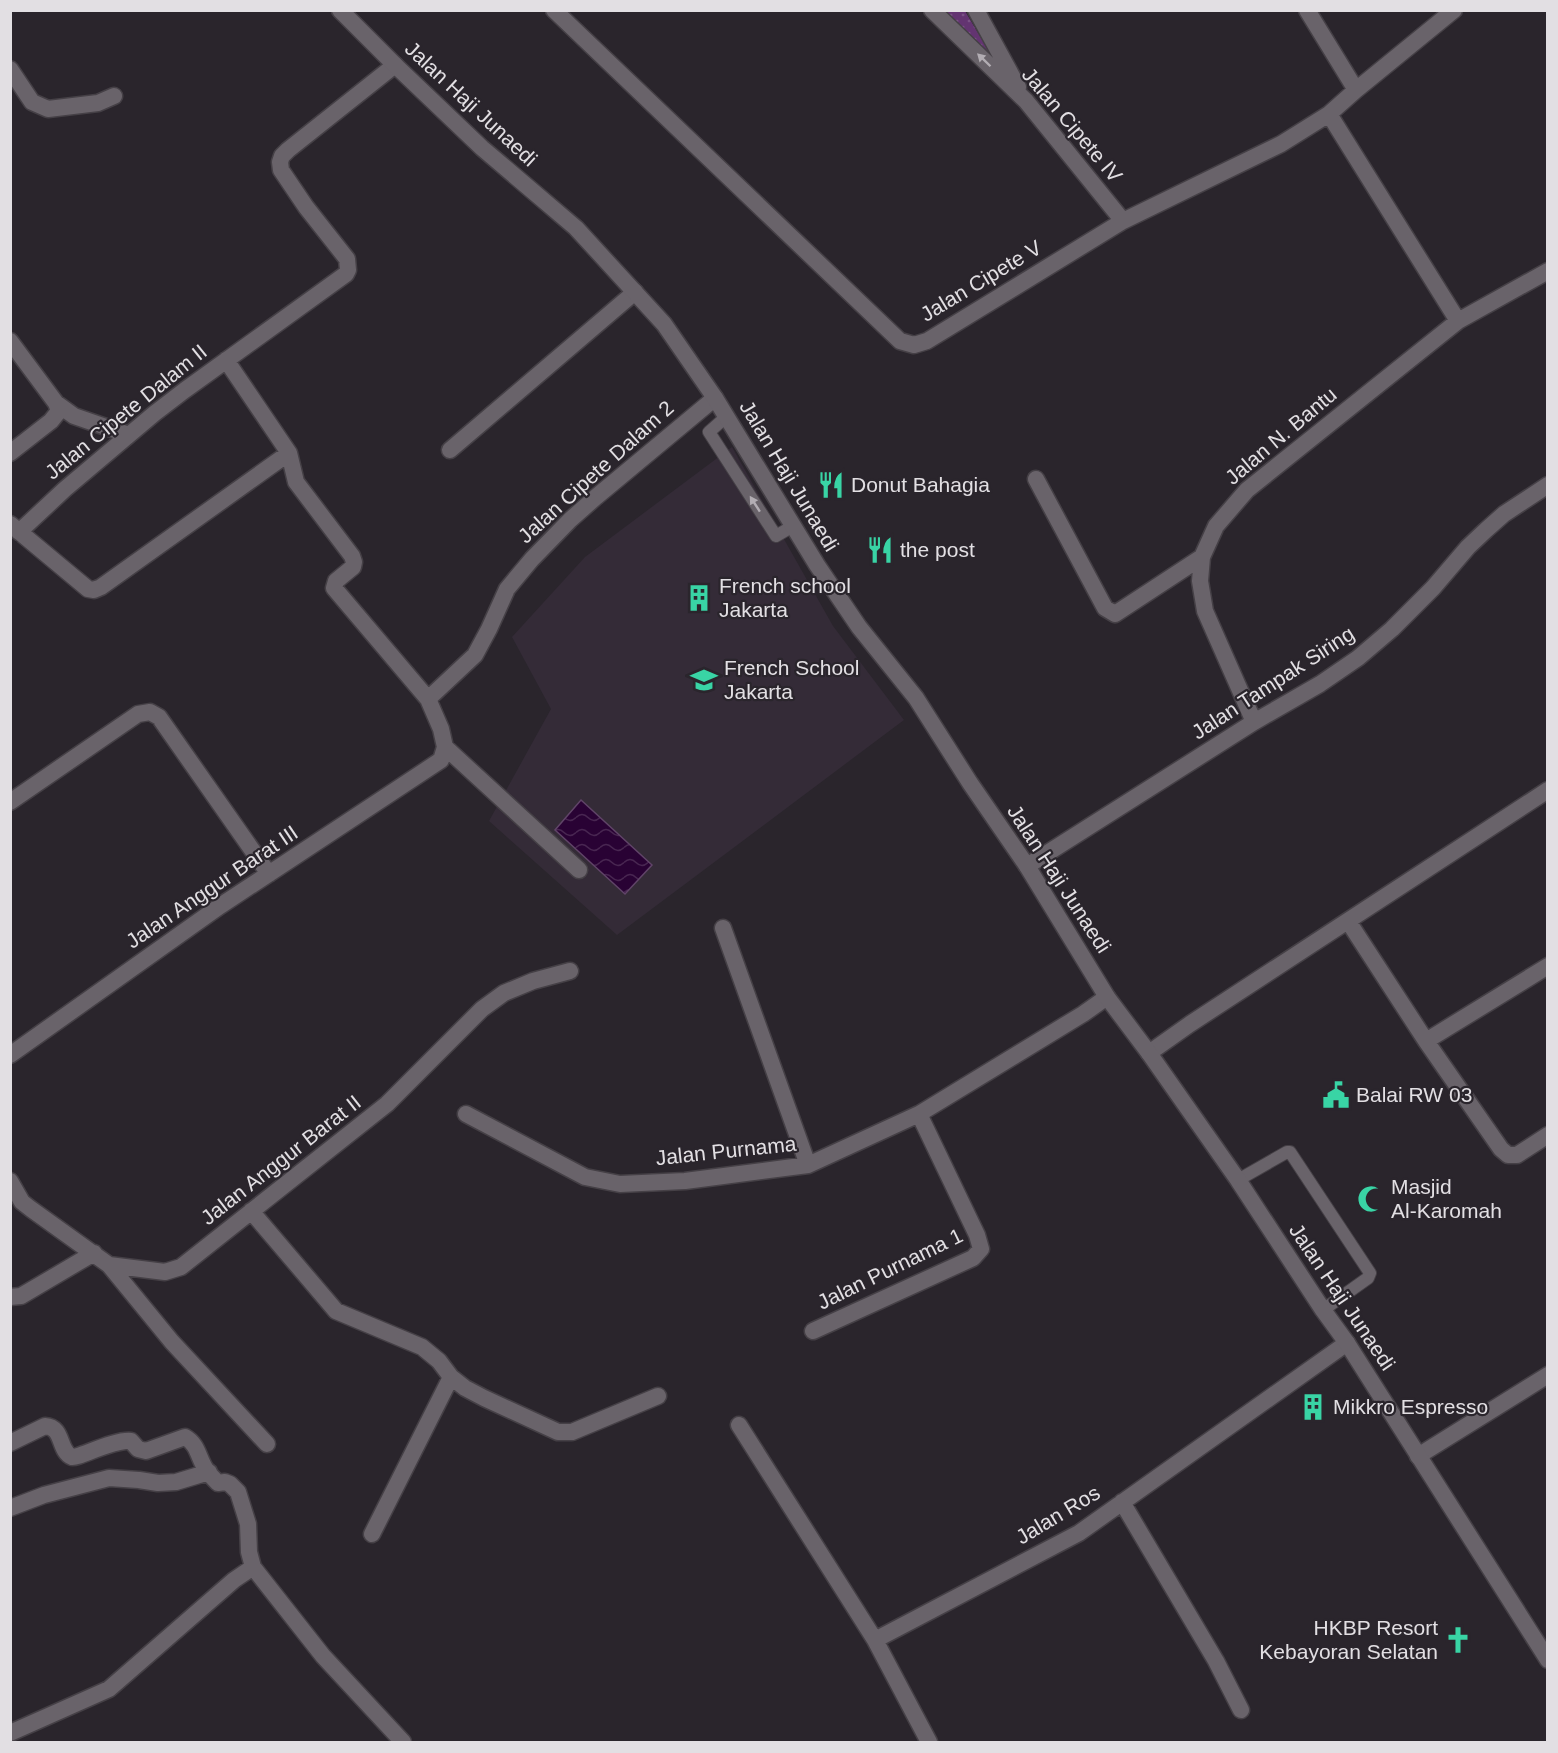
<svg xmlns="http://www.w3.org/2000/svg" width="1558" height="1753" font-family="Helvetica,sans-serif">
<defs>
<pattern id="park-dots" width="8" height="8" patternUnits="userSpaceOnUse" patternTransform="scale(1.5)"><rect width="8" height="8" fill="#633471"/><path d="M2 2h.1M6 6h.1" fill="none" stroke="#795185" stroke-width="1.8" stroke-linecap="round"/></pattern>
<pattern id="water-waves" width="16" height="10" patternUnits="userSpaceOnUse" patternTransform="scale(1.5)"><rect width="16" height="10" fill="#290234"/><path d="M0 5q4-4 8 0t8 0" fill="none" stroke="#482651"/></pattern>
</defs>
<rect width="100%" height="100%" fill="#2a252c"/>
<path fill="#342b37" d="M732 447 833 626 904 720 617 935 489 821 551 709 512 637 585 557Z"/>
<path fill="url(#park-dots)" d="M944 11H965L990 53Z"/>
<path fill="url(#water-waves)" stroke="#604468" stroke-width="1.5" d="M581 800 652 865 625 894 555 830Z"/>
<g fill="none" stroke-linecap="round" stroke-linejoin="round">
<defs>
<path id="service" d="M726 417 709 432 776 536 793 526
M1238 1180 1287 1152H1290L1370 1273 1368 1278 1323 1310"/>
<path id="minor" d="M554 10 900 341 914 345 927 341 1123 221 1281 144 1329 114 1356 90 1454 10
M932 10 1026 101 1123 221
M976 10 1018 87
M1307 10 1356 90
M10 69 32 102 48 109 98 103 114 96
M1329 114 1458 321
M10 341 56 403 59 411 51 421 10 453
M56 403 74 416 129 435
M450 450 635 292
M1036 479 1105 608 1115 614 1202 557
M10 524 88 589 94 590 101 587 289 453
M19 532 65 489 155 413 185 390 346 274 348 270 347 259 306 207 281 170 280 162 282 156 288 150 395 65
M428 699 475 655 489 629 507 589 532 559 570 520 596 497 715 398
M1254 722 1205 611 1200 581 1202 557 1216 526 1247 490 1458 321 1548 271
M445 747 579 870
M10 802 138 714 150 712 159 717 269 874
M1027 866 1254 722 1320 684 1358 658 1392 629 1433 588 1468 547 1486 530 1504 514 1548 485
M1348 921 1426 1041 1501 1149 1508 1155H1517L1548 1135
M723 928 808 1165
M1426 1041 1548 966
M1149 1053 1190 1024 1548 790
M10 1055 220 906 441 760 445 747 441 729 428 699 334 588 336 581 353 567 354 562 352 556 296 482 289 453 226 360
M466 1114 585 1177 620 1184 685 1181 808 1165 919 1114 1083 1014 1107 997
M10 1181 22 1202 31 1209 109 1265 165 1272 181 1267 387 1104 482 1009 504 993 533 981 570 971
M251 1211 336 1311 422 1347 439 1361 451 1377 465 1388 484 1398 558 1432H572L658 1396
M109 1265 172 1342 267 1444
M10 1297 21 1296 94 1253
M813 1331 973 1258 981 1249 977 1235 919 1114
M739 1425 875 1640 929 1742
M10 1443 45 1426C64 1427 58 1451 72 1457 76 1459 115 1439 131 1441L138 1449 146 1451 185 1437C199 1445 198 1459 207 1471 210 1475 214 1479 218 1483L225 1482 230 1484 238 1492 248 1524 249 1552 253 1567 323 1656 403 1742
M1418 1456 1548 1375
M1122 1502 1216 1661 1241 1710
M10 1508 44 1495 109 1478 139 1480 158 1483 176 1482 209 1472
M372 1534 451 1377
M875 1640 1079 1533 1347 1343
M10 1733 109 1689 234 1580 253 1567"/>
<path id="tertiary" d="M340 10 395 65 482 148 576 228 664 324 715 398 817 565 859 627 916 698 970 783 1027 866 1107 997 1149 1053 1238 1180 1323 1310 1347 1343 1548 1660"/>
</defs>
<use href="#service" stroke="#454046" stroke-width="14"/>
<use href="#minor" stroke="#454046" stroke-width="19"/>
<use href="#tertiary" stroke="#454046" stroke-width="19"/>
<use href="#service" stroke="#69636a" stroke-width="12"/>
<use href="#minor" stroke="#69636a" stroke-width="16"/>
<use href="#tertiary" stroke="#69636a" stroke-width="16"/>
</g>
<defs><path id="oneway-solid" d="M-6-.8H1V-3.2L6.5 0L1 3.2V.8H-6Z" transform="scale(1.5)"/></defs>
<g fill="#b2adb3">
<use href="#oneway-solid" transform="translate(984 60) rotate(-136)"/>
<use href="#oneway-solid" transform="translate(755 504) rotate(-123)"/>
</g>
<defs>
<symbol id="restaurant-bare" viewBox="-9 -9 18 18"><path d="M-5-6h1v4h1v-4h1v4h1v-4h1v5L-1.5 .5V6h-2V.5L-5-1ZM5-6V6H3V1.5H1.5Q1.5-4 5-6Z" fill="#39d4a5" stroke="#2a252c" stroke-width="2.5" paint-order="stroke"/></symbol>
<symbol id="building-bare" viewBox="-9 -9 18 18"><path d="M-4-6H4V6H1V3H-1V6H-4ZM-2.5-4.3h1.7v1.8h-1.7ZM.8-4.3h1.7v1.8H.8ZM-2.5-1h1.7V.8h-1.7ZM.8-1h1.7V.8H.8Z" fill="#39d4a5" stroke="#2a252c" stroke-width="2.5" paint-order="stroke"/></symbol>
<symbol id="school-bare" viewBox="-9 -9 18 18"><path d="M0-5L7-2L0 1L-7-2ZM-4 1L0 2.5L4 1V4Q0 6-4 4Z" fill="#39d4a5" stroke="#2a252c" stroke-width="2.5" paint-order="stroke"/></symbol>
<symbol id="civic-bare" viewBox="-9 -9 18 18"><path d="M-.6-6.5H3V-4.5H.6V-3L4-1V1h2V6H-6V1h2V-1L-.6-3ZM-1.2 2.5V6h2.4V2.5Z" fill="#39d4a5" stroke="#2a252c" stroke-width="2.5" paint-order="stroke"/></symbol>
<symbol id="mosque-bare" viewBox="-9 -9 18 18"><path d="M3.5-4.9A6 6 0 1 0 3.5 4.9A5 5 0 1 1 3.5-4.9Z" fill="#39d4a5" stroke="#2a252c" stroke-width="2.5" paint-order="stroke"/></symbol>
<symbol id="church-bare" viewBox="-9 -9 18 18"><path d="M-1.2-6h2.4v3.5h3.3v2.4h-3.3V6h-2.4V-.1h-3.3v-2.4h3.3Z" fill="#39d4a5" stroke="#2a252c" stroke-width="2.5" paint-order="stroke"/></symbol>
</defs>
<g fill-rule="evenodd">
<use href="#restaurant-bare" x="812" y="466" width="38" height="38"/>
<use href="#restaurant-bare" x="861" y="531" width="38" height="38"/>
<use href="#building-bare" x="680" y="579" width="38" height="38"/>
<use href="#school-bare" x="685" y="661" width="38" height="38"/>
<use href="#civic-bare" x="1317" y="1076" width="38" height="38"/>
<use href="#mosque-bare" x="1352" y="1180" width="38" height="38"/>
<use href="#building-bare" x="1294" y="1388" width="38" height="38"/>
<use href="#church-bare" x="1439" y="1621" width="38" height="38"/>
</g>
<g text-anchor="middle" stroke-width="4.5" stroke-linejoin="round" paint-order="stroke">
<g font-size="21" fill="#e2dfe3" stroke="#2a252c">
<text transform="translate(471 104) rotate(43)" y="7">Jalan Haji Junaedi</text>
<text transform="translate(1072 125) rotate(50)" y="7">Jalan Cipete IV</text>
<text transform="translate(981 281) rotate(-31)" y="7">Jalan Cipete V</text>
<text transform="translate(126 412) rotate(-39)" y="7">Jalan Cipete Dalam II</text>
<text transform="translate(1281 436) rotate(-40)" y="7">Jalan N. Bantu</text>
<text transform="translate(596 472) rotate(-42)" y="7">Jalan Cipete Dalam 2</text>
<text transform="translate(789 476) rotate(59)" y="7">Jalan Haji Junaedi</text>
<text transform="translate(1273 683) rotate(-33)" y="7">Jalan Tampak Siring</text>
<text transform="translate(1059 879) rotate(57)" y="7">Jalan Haji Junaedi</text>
<text transform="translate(212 887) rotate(-34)" y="7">Jalan Anggur Barat III</text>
<text transform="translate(726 1151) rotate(-6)" y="7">Jalan Purnama</text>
<text transform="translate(281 1160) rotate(-38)" y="7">Jalan Anggur Barat II</text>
<text transform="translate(890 1269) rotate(-26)" y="7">Jalan Purnama 1</text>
<text transform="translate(1342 1297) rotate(56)" y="7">Jalan Haji Junaedi</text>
<text transform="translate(1058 1515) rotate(-31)" y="7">Jalan Ros</text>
</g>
<g font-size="21" fill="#e2dfe3" stroke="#2a252c" text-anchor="start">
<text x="851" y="492">Donut Bahagia</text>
<text x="900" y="557">the post</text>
<text x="719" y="593">French school<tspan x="719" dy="24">Jakarta</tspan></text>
<text x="724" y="675">French School<tspan x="724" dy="24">Jakarta</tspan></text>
<text x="1356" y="1102">Balai RW 03</text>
<text x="1391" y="1194">Masjid<tspan x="1391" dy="24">Al-Karomah</tspan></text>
<text x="1333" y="1414">Mikkro Espresso</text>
<text x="1438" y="1635" text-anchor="end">HKBP Resort<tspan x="1438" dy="24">Kebayoran Selatan</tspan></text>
</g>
</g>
<rect width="1558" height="1753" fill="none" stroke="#e2dfe3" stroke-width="24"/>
</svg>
